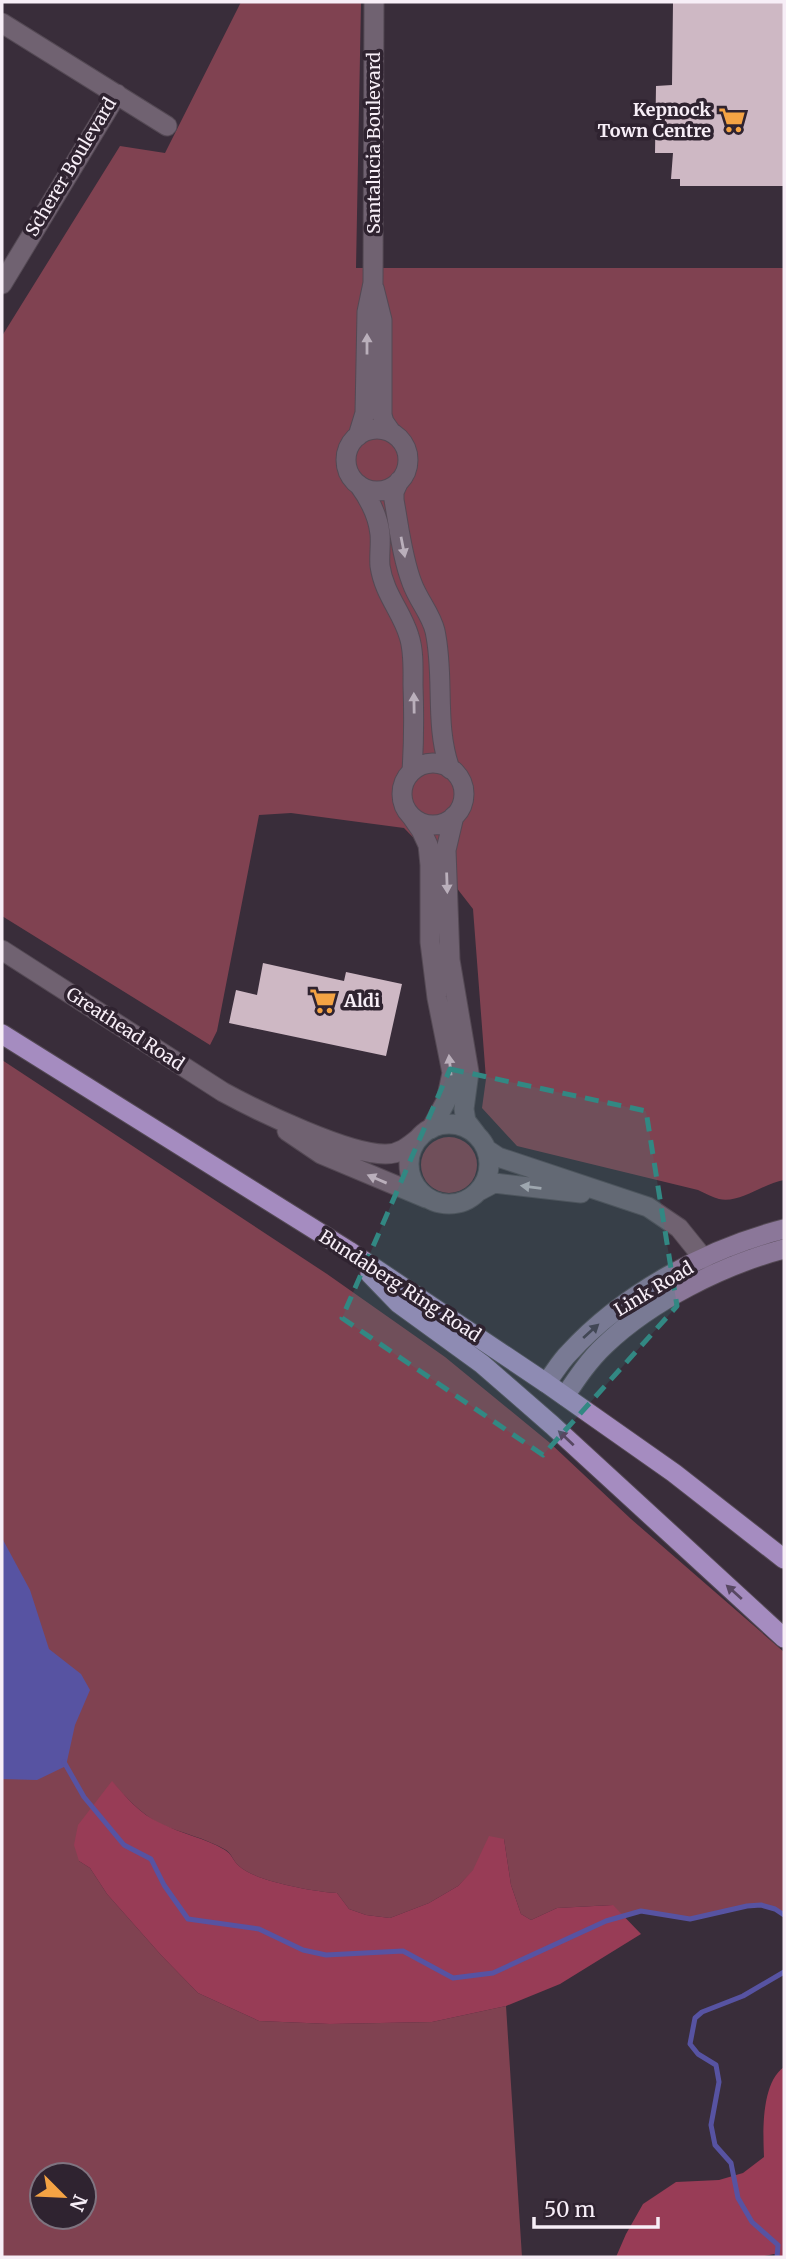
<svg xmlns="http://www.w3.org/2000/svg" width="786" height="2259" font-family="Merriweather,serif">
<rect width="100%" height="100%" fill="#392d3a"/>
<path fill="#804251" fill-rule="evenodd" d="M241 2H361L356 268H784V1180C764 1183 739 1204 719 1199 712 1197 705 1193 698 1190L517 1146 482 1108 486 1079 473 909 435 860 404 828 291 813 259 815 217 1031 210 1045 2 916V336L120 146 165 153Z
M2 1060 327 1274 445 1357 550 1443 631 1519 784 1652V1915L775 1909 761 1905 747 1906 690 1919 641 1911 623 1916 612 1905 557 1908 531 1920 521 1914 511 1885 504 1839 458 1886 429 1903 390 1918 366 1915 349 1909 337 1893C315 1892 254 1881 239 1866 233 1861 232 1854 226 1850 205 1838 182 1833 160 1824 141 1814 126 1797 112 1782L79 1861 90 1868 107 1894 161 1955 198 1993 259 2021 330 2024 432 2022 506 2006 522 2257H2ZM42 2175H84V2217H42Z
M421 1165a28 28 0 1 1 56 0a28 28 0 1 1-56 0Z"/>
<path fill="#983c56" d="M112 1781C126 1797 140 1814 160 1823 182 1834 205 1838 225 1850 232 1854 233 1861 239 1866 254 1881 315 1892 337 1893L349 1909 366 1915 390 1918 429 1903 458 1886 473 1870 489 1836 504 1839 511 1885 521 1914 531 1920 557 1908 613 1905 641 1934 560 1984 506 2006 432 2022 330 2024 259 2021 198 1993 161 1955 107 1894 90 1868 79 1861 74 1845 78 1825Z
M784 2067V2257L774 2254 759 2257H616L626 2234 643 2204 676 2182 719 2180 743 2173 764 2157C763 2132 761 2083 784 2067Z"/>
<path fill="#5753a2" d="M2 1538 30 1590 49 1649 81 1674 90 1690 75 1725 66 1766 37 1780 2 1779Z"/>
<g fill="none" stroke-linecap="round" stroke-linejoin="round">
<path stroke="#5753a2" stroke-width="5" d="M64 1762 84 1797 124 1845 151 1859 164 1885 188 1919 259 1929 303 1950 326 1955 403 1951 453 1978 493 1973 606 1921 641 1911 690 1919 747 1906 761 1905 775 1909 784 1915
M777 2257 778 2245 752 2222 738 2198 731 2163 715 2145 711 2125 719 2082 716 2065 698 2054 690 2044 695 2018 702 2012 743 1996 784 1972"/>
</g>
<path fill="#ceb8c4" d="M673 2H784V186H680V179H671L673 153H655L656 86 672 85Z
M263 963 344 981 346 972 402 984 386 1056 229 1023 236 990 257 995Z"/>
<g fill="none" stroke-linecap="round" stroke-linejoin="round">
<defs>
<path id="minor" d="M2 23 167 126
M2 284 117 94
M374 288 382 320V415L384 422 391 432
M346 460a31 31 0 1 1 62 0a31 31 0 1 1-62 0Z
M358 436 365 413 367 312 373 283 374 2
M399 481 394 492V500C399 527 402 557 412 583 418 600 431 614 435 631 445 677 434 724 450 769
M359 485C370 500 378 515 380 534 381 545 379 556 380 566 384 594 402 612 409 636 414 651 413 669 413 685 414 714 414 742 412 771
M402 794a31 31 0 1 1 62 0a31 31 0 1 1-62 0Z
M454 816 446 850 450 960 469 1072 464 1109 466 1121 476 1134
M412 817 421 830 428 845 430 865V942L437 998 452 1073 446 1101 431 1129
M2 950 223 1092C258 1111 349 1155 386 1154 400 1154 409 1146 420 1137
M409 1164a40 40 0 1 1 80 0a40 40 0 1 1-80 0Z
M287 1131 321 1154 426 1198
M486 1149 498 1157 648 1207 679 1228 704 1259
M479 1191 494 1183 581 1193"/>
<path id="secondary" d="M546 1383C554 1373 560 1362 569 1353 624 1293 706 1249 784 1229
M565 1396C577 1378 589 1360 605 1345 651 1301 723 1265 784 1249"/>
<path id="primary" d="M2 1034 349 1251 546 1383 674 1473 784 1559
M370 1274 398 1303 482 1364 552 1425 784 1638"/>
</defs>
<use href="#minor" stroke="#544954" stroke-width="21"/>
<use href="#secondary" stroke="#544954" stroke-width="21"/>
<use href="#primary" stroke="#544954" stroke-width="21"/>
<use href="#minor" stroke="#706271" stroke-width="19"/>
<use href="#secondary" stroke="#8b7799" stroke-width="19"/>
<use href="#primary" stroke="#a58cc0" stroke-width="19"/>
</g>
<defs><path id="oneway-solid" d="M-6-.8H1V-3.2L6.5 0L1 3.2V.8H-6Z" transform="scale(1.75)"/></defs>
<g fill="#baafbb">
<use href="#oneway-solid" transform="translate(367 344) rotate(-90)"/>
<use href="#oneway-solid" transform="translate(403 547) rotate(79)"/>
<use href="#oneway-solid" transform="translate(414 703) rotate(-91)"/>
<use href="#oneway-solid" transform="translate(447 883) rotate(88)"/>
<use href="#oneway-solid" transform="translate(450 1065) rotate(-96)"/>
<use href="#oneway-solid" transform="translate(377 1179) rotate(-157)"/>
<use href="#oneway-solid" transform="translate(531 1187) rotate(-173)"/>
</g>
<use fill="#46384a" href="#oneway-solid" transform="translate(591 1331) rotate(-42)"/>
<g fill="#584862">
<use href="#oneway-solid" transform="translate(566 1438) rotate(-137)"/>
<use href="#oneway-solid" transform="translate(734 1592) rotate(-138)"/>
</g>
<path fill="#328883" fill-opacity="0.2" stroke="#328883" stroke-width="5" stroke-dasharray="14 9" stroke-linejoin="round" d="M450 1069 646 1111 677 1306 543 1455 342 1318Z"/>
<defs>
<symbol id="supermarket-bare" viewBox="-9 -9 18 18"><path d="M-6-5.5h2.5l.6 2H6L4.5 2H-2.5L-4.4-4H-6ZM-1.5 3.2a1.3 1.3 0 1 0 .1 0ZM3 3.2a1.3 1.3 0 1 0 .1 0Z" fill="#f4a344" stroke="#2f2330" stroke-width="2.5" paint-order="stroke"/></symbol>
</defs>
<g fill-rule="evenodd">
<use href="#supermarket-bare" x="713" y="101" width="38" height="38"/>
<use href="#supermarket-bare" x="304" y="982" width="38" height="38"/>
</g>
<g text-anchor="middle" stroke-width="7" stroke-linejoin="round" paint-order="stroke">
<g font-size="18" font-weight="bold" fill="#f7eef7" stroke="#2f2330" text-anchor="end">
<text x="711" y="116">Kepnock<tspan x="711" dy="21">Town Centre</tspan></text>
<text x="344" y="1007" text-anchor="start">Aldi</text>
</g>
<g font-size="18" fill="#f7eef7" stroke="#2f2330">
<text transform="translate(374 143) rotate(-90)" y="6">Santalucia Boulevard</text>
<text transform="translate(71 167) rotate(-59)" y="6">Scherer Boulevard</text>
<text transform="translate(125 1029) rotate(33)" y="6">Greathead Road</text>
<text transform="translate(400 1286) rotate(33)" y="6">Bundaberg Ring Road</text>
<text transform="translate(654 1289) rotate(-31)" y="6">Link Road</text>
</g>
</g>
<rect width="786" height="2259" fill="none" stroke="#f7eef7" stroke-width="7"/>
<g transform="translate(63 2196) rotate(114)"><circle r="33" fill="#2f2330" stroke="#7f7480" stroke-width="2"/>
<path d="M0-5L12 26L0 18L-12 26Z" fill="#f4a344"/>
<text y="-10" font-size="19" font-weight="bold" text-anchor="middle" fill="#f7eef7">N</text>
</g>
<path d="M534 2217v10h124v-10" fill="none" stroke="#f7eef7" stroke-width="3.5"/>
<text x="544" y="2217" font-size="21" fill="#f7eef7" stroke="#2f2330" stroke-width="5" paint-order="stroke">50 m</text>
</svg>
